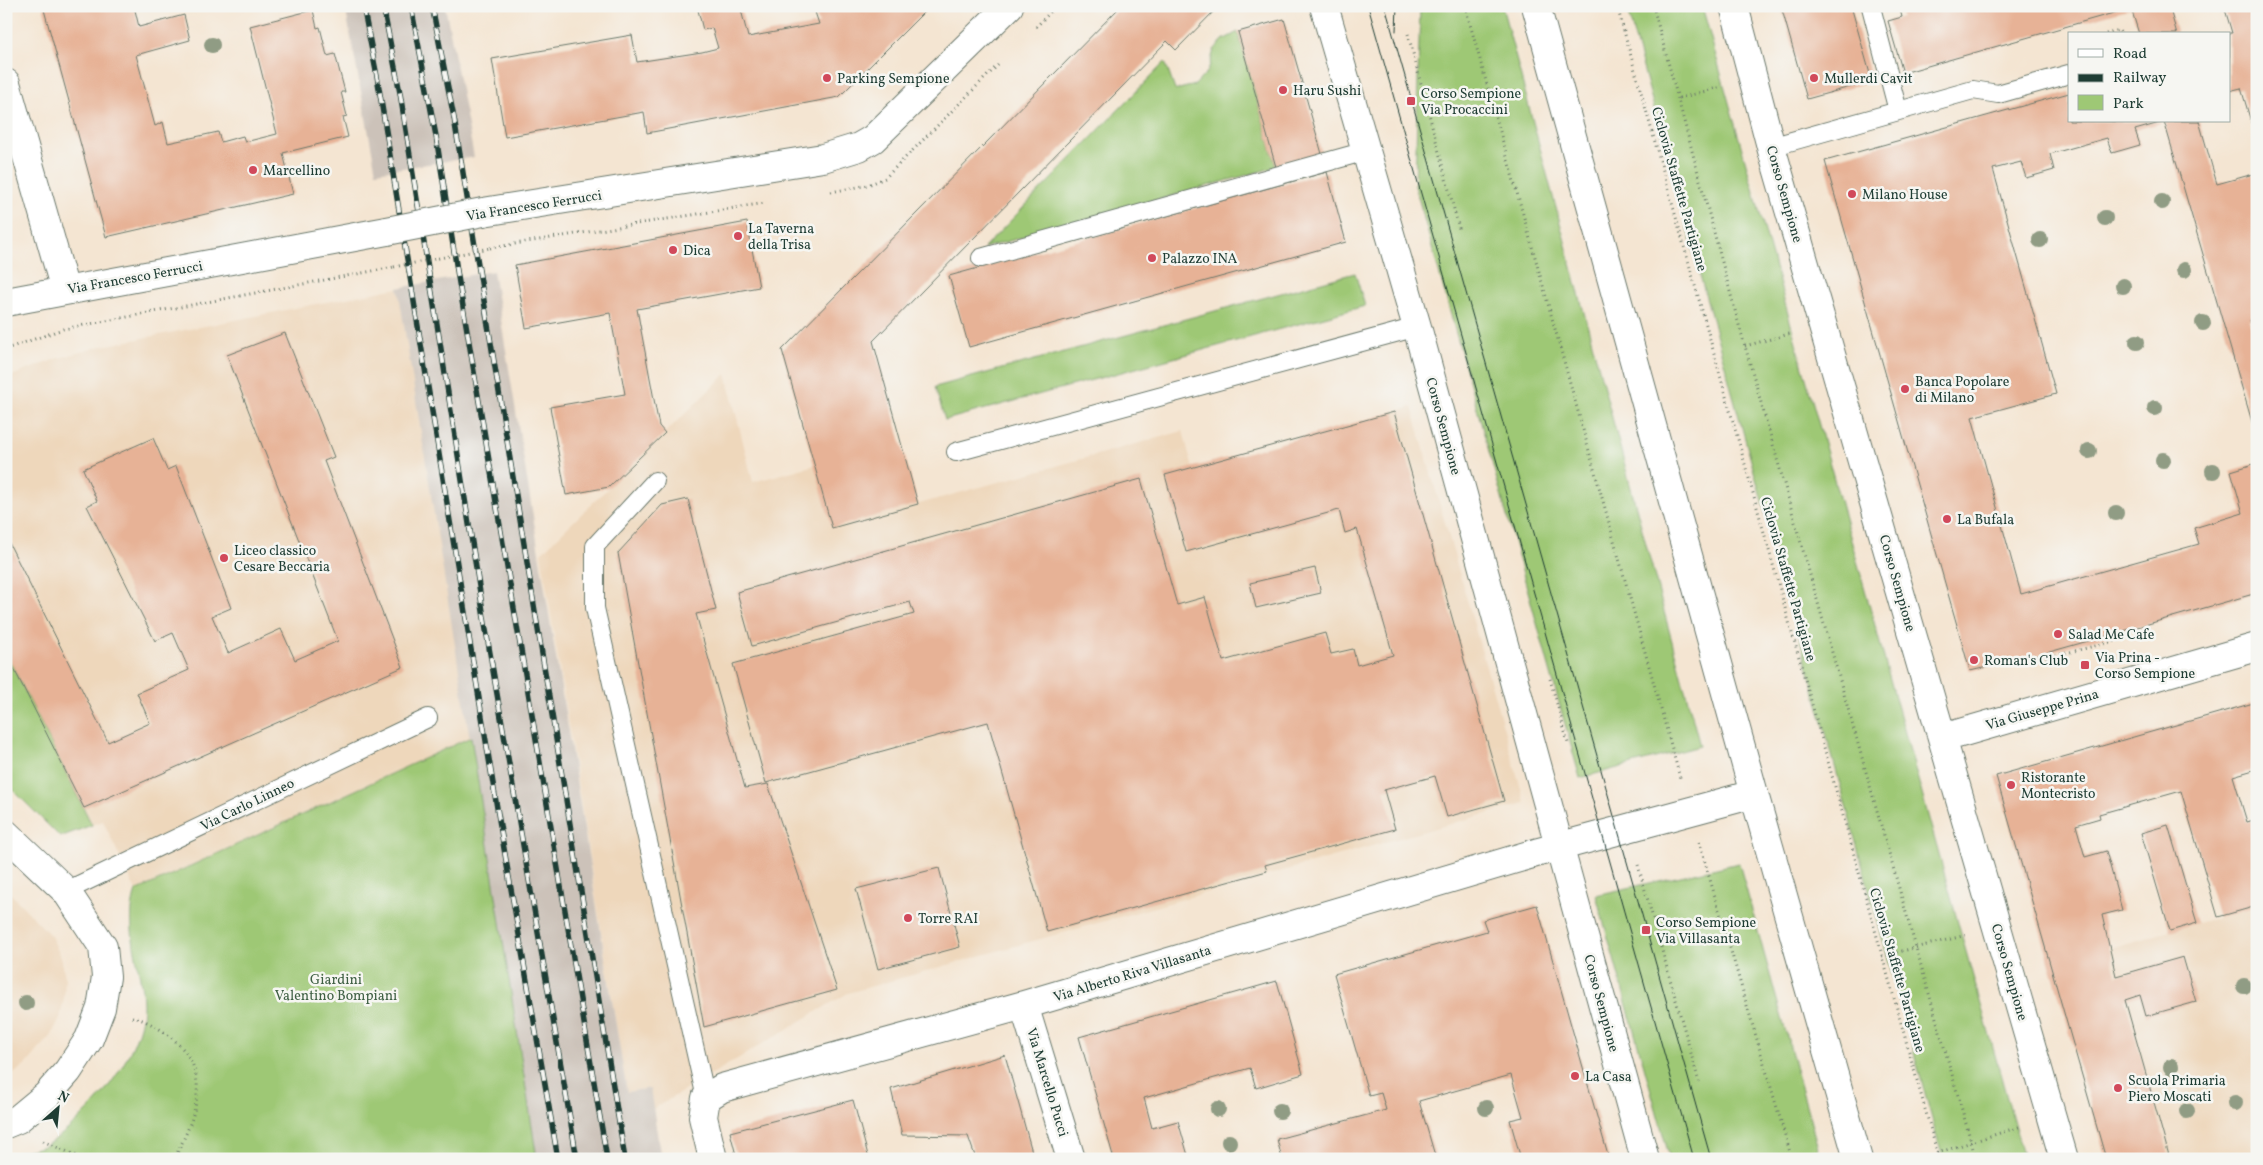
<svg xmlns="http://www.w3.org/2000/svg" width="2263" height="1165" font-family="Vollkorn,serif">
<rect width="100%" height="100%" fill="#f6f6f2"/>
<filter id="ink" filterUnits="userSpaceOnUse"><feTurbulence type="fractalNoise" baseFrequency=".02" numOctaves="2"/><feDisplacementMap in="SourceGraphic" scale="10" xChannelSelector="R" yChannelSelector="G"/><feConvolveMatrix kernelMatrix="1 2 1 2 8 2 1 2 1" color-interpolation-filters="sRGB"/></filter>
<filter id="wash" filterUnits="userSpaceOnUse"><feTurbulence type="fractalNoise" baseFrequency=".0096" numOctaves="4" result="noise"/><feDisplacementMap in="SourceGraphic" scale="20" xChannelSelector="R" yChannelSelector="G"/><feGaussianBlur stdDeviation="1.12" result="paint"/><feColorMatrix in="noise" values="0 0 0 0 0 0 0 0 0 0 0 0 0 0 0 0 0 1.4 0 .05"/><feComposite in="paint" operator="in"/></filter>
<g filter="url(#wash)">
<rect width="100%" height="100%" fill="#f4e5d2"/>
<path fill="#eed7bb" d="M398 288 471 737 136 891 103 821 60 837 6 783V378L56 359 98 347Z
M726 374 753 482 815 465 832 528 1183 431 1193 469 1412 407 1525 803 848 993 653 1109 649 1088 627 1092 541 553Z
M6 889 51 936 61 957 65 977 64 998 60 1018 52 1034 26 1065 6 1079Z
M2257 906V1159H2106L2051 965Z"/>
<path fill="#ccc2b9" d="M345 6H445L474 157 376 172Z
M493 271 627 1092 650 1088 661 1159H537L398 288Z"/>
<path fill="#9ec875" stroke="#5e8254" d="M1420 6H1502L1700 746 1580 778 1415 186Z
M1626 6H1702L2024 1159H1943Z
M1238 32 1276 167 984 248 1165 62 1175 90 1195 85 1208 71 1214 50 1223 40Z
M1355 273 1365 306 945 420 935 387Z
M6 653 92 825 60 837 6 783Z
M471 737 537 1159H6C15 1150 36 1151 48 1144 88 1119 144 1053 143 1004 142 967 123 927 136 891Z
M1739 863 1821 1159H1670L1596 895Z"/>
<g id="blocks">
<path fill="#e7b296" d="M43 6H134L139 27 184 15 190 40 136 55 155 126 163 122 168 143 218 132 221 142 243 136 245 142 277 134 250 26 313 10 317 28 320 27 327 56 335 54 345 92H341L347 116 343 117 348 137 283 153 293 194 106 237Z
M697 6H740L748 37 819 24 813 6H930L839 97 647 133 644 112 505 137 492 59 632 35 637 62 702 52 718 48 712 28 703 30Z
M1121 6H1219L1176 50 1167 41 873 341 918 504 832 528 782 350Z
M1781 6H1851L1872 81 1807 99Z
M1899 6H2169L2177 34H2139L2131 8 1903 73 1888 21 1902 17Z
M2224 6H2257V142L2241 88 2229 91V33H2232Z
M1284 19 1322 154 1276 167 1238 32Z
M2069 93V121L2163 122 2135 130 2140 145 2112 153 2107 138 2050 154 2054 170 2026 178 2021 162 1993 169 2056 394 1972 417 2021 594 2199 544 2194 528 2243 513 2231 471 2257 463V593L2039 655 1970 671 1825 161Z
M2164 121H2199L2217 184 2257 173V317L2249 320 2257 345V439Z
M1327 172 1346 242 969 347 949 276Z
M747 222 759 287 637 309 659 426 665 433 609 487 566 495 550 407 625 394 610 313 526 328 515 265Z
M285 333 334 457 324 461 403 667 84 808 6 653V537L108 742 150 723 137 693 189 670 173 633 155 641 87 506 97 501 83 469 153 438 167 470 176 466 231 608 212 616 228 653 281 629 295 660 338 641 227 355Z
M1394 412 1504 801 1447 817 1435 776 1384 790 1395 829 1265 865 1267 871 1047 932 988 722 766 783 733 664 914 614 910 602 752 646 737 592 1141 479 1177 605 1205 597 1223 661 1325 633 1331 654 1353 649 1357 665 1393 655 1357 529 1345 533 1339 510 1186 552 1165 475Z
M688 499 716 610 696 614 745 788 768 784 837 990 704 1027 618 553 662 505Z
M1315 568 1321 593 1256 608 1250 583Z
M2257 702V769L2233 776 2247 822 2257 819V906L2218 917 2181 791 2099 814 2100 818 2076 825 2085 857 2106 851 2122 910 2102 915 2116 976 2183 957 2196 1002 2146 1016 2140 995 2125 1000 2170 1159H2106L1996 776Z
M2168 825 2197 923 2170 931 2141 833Z
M939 868 960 947 878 969 856 889Z
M1537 905 1609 1159H1521L1510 1120 1523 1117 1511 1075 1419 1101 1436 1159H1282L1277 1139 1386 1110 1381 1093 1369 1096 1334 974 1487 931 1483 920Z
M1277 981 1303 1074 1256 1088 1250 1068 1144 1098 1152 1128 1178 1121 1189 1159H1114L1079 1037Z
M1005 1055 1034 1159H976L968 1136 902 1135 891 1089Z
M853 1100 869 1159H737L730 1132Z"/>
</g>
</g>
<g filter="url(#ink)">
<use href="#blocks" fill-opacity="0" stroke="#6a786b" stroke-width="1"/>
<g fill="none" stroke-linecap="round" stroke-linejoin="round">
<defs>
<path id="service" d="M1871 7 1898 111
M1771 147 1973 90 1998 94 2069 74
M981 258 1366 151
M956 452 1417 327
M655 481 595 546V608L706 1098
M66 891 428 718"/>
<path id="minor" d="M1324 6 1417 327 1645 1159
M1734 6 1771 147 2064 1159
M6 83 65 290
M483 212 823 158 859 147 873 139 1009 6
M6 302 387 231
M1943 738 2257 647
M6 834 66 891 103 947 106 977 101 1008 89 1039 68 1071 47 1095 18 1119 6 1124
M1024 1005 1071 1159
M713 1159 703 1117 706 1098 722 1088 1024 1005 1539 852 1754 794"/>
<path id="secondary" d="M1536 6 1754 794 1858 1159"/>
</defs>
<use href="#service" stroke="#6a786b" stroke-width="20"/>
<use href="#minor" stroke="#6a786b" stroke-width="30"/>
<use href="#secondary" stroke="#6a786b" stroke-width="30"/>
<path stroke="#6a786b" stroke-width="3" stroke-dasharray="1 4" stroke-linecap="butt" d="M1465 6 1681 781
M1617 6 1939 1159
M1653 6 1739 325 1976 1159
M1036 27 1056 6
M1408 34 1460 232
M2106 34 2119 30 2121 34
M1679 98 1722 87
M831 192 868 185 885 178 998 65
M490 248 765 203
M1745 346 1793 333
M6 349 63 329 394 267
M2041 659 2128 638
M1550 679 1568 743
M1699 842 1792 1159
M1638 865 1699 1082
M1882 956 1967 935
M132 1017C147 1020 161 1029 173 1039 214 1074 195 1118 174 1159
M43 1141 84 1159
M1937 1153 2022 1126"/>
<use href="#service" stroke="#fff" stroke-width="18"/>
<use href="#minor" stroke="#fff" stroke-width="28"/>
<use href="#secondary" stroke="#fff" stroke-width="28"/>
<path stroke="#1f3d34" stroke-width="1" d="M1368 6 1694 1159
M1385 6 1711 1159
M1396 31 1397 6"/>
<defs>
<path id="rail" d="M363 6 377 76 498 814 558 1159
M383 6 400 93 486 630 577 1159
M411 6 436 136 458 277 607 1159
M432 6 454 118 625 1159"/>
</defs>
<use href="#rail" stroke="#1f3d34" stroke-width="5.5"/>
<use href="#rail" stroke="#f6f6f2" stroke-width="4" stroke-dasharray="11" stroke-linecap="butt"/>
<defs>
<path id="minor-bridge" d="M387 231 483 212"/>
</defs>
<use href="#minor-bridge" stroke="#6a786b" stroke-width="30" stroke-linecap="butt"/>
<path stroke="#6a786b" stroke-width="3" stroke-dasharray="1 4" stroke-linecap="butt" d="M394 267 490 248"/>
<use href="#minor-bridge" stroke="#fff" stroke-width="28"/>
</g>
<g fill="#909c84">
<circle cx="212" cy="45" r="8"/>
<circle cx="2162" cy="202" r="8"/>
<circle cx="2105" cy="218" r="8"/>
<circle cx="2040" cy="240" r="8"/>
<circle cx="2184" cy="270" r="8"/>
<circle cx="2123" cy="286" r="8"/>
<circle cx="2203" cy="323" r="8"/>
<circle cx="2137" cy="342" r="8"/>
<circle cx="2155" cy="408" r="8"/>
<circle cx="2089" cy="451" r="8"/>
<circle cx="2163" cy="460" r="8"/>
<circle cx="2213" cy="471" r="8"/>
<circle cx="2116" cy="513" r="8"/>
<circle cx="2244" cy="986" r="8"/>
<circle cx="26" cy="1003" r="8"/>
<circle cx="2171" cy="1067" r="8"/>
<circle cx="2235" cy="1103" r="8"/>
<circle cx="1486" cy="1108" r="8"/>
<circle cx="1218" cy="1109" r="8"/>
<circle cx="1280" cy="1111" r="8"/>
<circle cx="2187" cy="1111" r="8"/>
<circle cx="1229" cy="1142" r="8"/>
</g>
</g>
<g fill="#d1495b" stroke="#f6f6f2" stroke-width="2">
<circle cx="827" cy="78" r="5"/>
<circle cx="1814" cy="78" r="5"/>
<circle cx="1283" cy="90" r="5"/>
<rect x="1406" y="96" width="10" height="10" rx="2.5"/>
<circle cx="253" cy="170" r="5"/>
<circle cx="1852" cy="194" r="5"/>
<circle cx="738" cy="236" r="5"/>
<circle cx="673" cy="250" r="5"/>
<circle cx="1152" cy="258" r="5"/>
<circle cx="1905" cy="389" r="5"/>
<circle cx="1947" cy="519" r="5"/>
<circle cx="224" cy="558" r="5"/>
<circle cx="2058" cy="634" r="5"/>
<circle cx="1974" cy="660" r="5"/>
<rect x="2080" y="660" width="10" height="10" rx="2.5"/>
<circle cx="2011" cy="785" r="5"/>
<circle cx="908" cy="918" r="5"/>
<rect x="1641" y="925" width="10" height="10" rx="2.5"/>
<circle cx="1575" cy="1076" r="5"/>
<circle cx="2118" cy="1088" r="5"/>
</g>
<g text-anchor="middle" stroke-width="5" stroke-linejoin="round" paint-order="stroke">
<g font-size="14" fill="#1f3d34" stroke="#f6f6f2" text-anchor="start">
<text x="837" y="83">Parking Sempione</text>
<text x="1824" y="83">Mullerdi Cavit</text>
<text x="1293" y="95">Haru Sushi</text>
<text x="1421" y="98">Corso Sempione<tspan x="1421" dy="16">Via Procaccini</tspan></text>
<text x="263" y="175">Marcellino</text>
<text x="1862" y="199">Milano House</text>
<text x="748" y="233">La Taverna<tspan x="748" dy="16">della Trisa</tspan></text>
<text x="683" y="255">Dica</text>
<text x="1162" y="263">Palazzo INA</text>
<text x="1915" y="386">Banca Popolare<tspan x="1915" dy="16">di Milano</tspan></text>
<text x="1957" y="524">La Bufala</text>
<text x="234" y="555">Liceo classico<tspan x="234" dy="16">Cesare Beccaria</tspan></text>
<text x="2068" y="639">Salad Me Cafe</text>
<text x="2095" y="662">Via Prina -<tspan x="2095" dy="16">Corso Sempione</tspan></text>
<text x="1984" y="665">Roman's Club</text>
<text x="2021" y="782">Ristorante<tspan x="2021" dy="16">Montecristo</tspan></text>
<text x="918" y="923">Torre RAI</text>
<text x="1656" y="927">Corso Sempione<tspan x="1656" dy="16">Via Villasanta</tspan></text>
<text x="1585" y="1081">La Casa</text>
<text x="2128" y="1085">Scuola Primaria<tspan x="2128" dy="16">Piero Moscati</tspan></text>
</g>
<g font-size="14" fill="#1f3d34" stroke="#f6f6f2">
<text transform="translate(1680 189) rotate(74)" y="5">Ciclovia Staffette Partigiane</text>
<text transform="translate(1785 194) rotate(74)" y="5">Corso Sempione</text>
<text transform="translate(534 205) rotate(-9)" y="5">Via Francesco Ferrucci</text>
<text transform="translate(135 277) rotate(-10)" y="5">Via Francesco Ferrucci</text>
<text transform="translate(1444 426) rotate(75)" y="5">Corso Sempione</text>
<text transform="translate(1789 579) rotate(74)" y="5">Ciclovia Staffette Partigiane</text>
<text transform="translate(1898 583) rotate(74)" y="5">Corso Sempione</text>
<text transform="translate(2042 709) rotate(-16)" y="5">Via Giuseppe Prina</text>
<text transform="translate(247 804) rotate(-26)" y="5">Via Carlo Linneo</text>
<text transform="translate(1898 970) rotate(74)" y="5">Ciclovia Staffette Partigiane</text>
<text transform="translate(2010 972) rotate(74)" y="5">Corso Sempione</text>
<text transform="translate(1132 973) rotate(-17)" y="5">Via Alberto Riva Villasanta</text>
<text transform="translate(1602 1003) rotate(75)" y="5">Corso Sempione</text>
<text transform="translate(1048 1082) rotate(73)" y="5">Via Marcello Pucci</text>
</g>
<g font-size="14" fill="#3f6044" stroke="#f6f6f2">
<text x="336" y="984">Giardini<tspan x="336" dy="16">Valentino Bompiani</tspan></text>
</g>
</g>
<rect width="2263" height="1165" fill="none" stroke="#f6f6f2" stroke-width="25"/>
<rect x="2068" y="32" width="162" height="90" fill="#f6f6f2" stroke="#a0aca6"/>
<rect x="2078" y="49" width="25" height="8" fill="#ffffff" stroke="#a0aca6"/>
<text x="2113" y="58" font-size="15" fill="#1f3d34">Road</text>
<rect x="2078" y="74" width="25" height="8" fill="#1f3d34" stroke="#a0aca6"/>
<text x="2113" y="82" font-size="15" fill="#1f3d34">Railway</text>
<rect x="2078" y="95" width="25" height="15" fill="#9ec875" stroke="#a0aca6"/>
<text x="2113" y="108" font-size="15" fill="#1f3d34">Park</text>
<g transform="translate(58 1108) rotate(27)" stroke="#f6f6f2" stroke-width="4" paint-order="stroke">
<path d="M0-4L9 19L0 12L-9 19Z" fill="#1f3d34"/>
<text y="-8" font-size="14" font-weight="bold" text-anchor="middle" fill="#1f3d34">N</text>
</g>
</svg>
